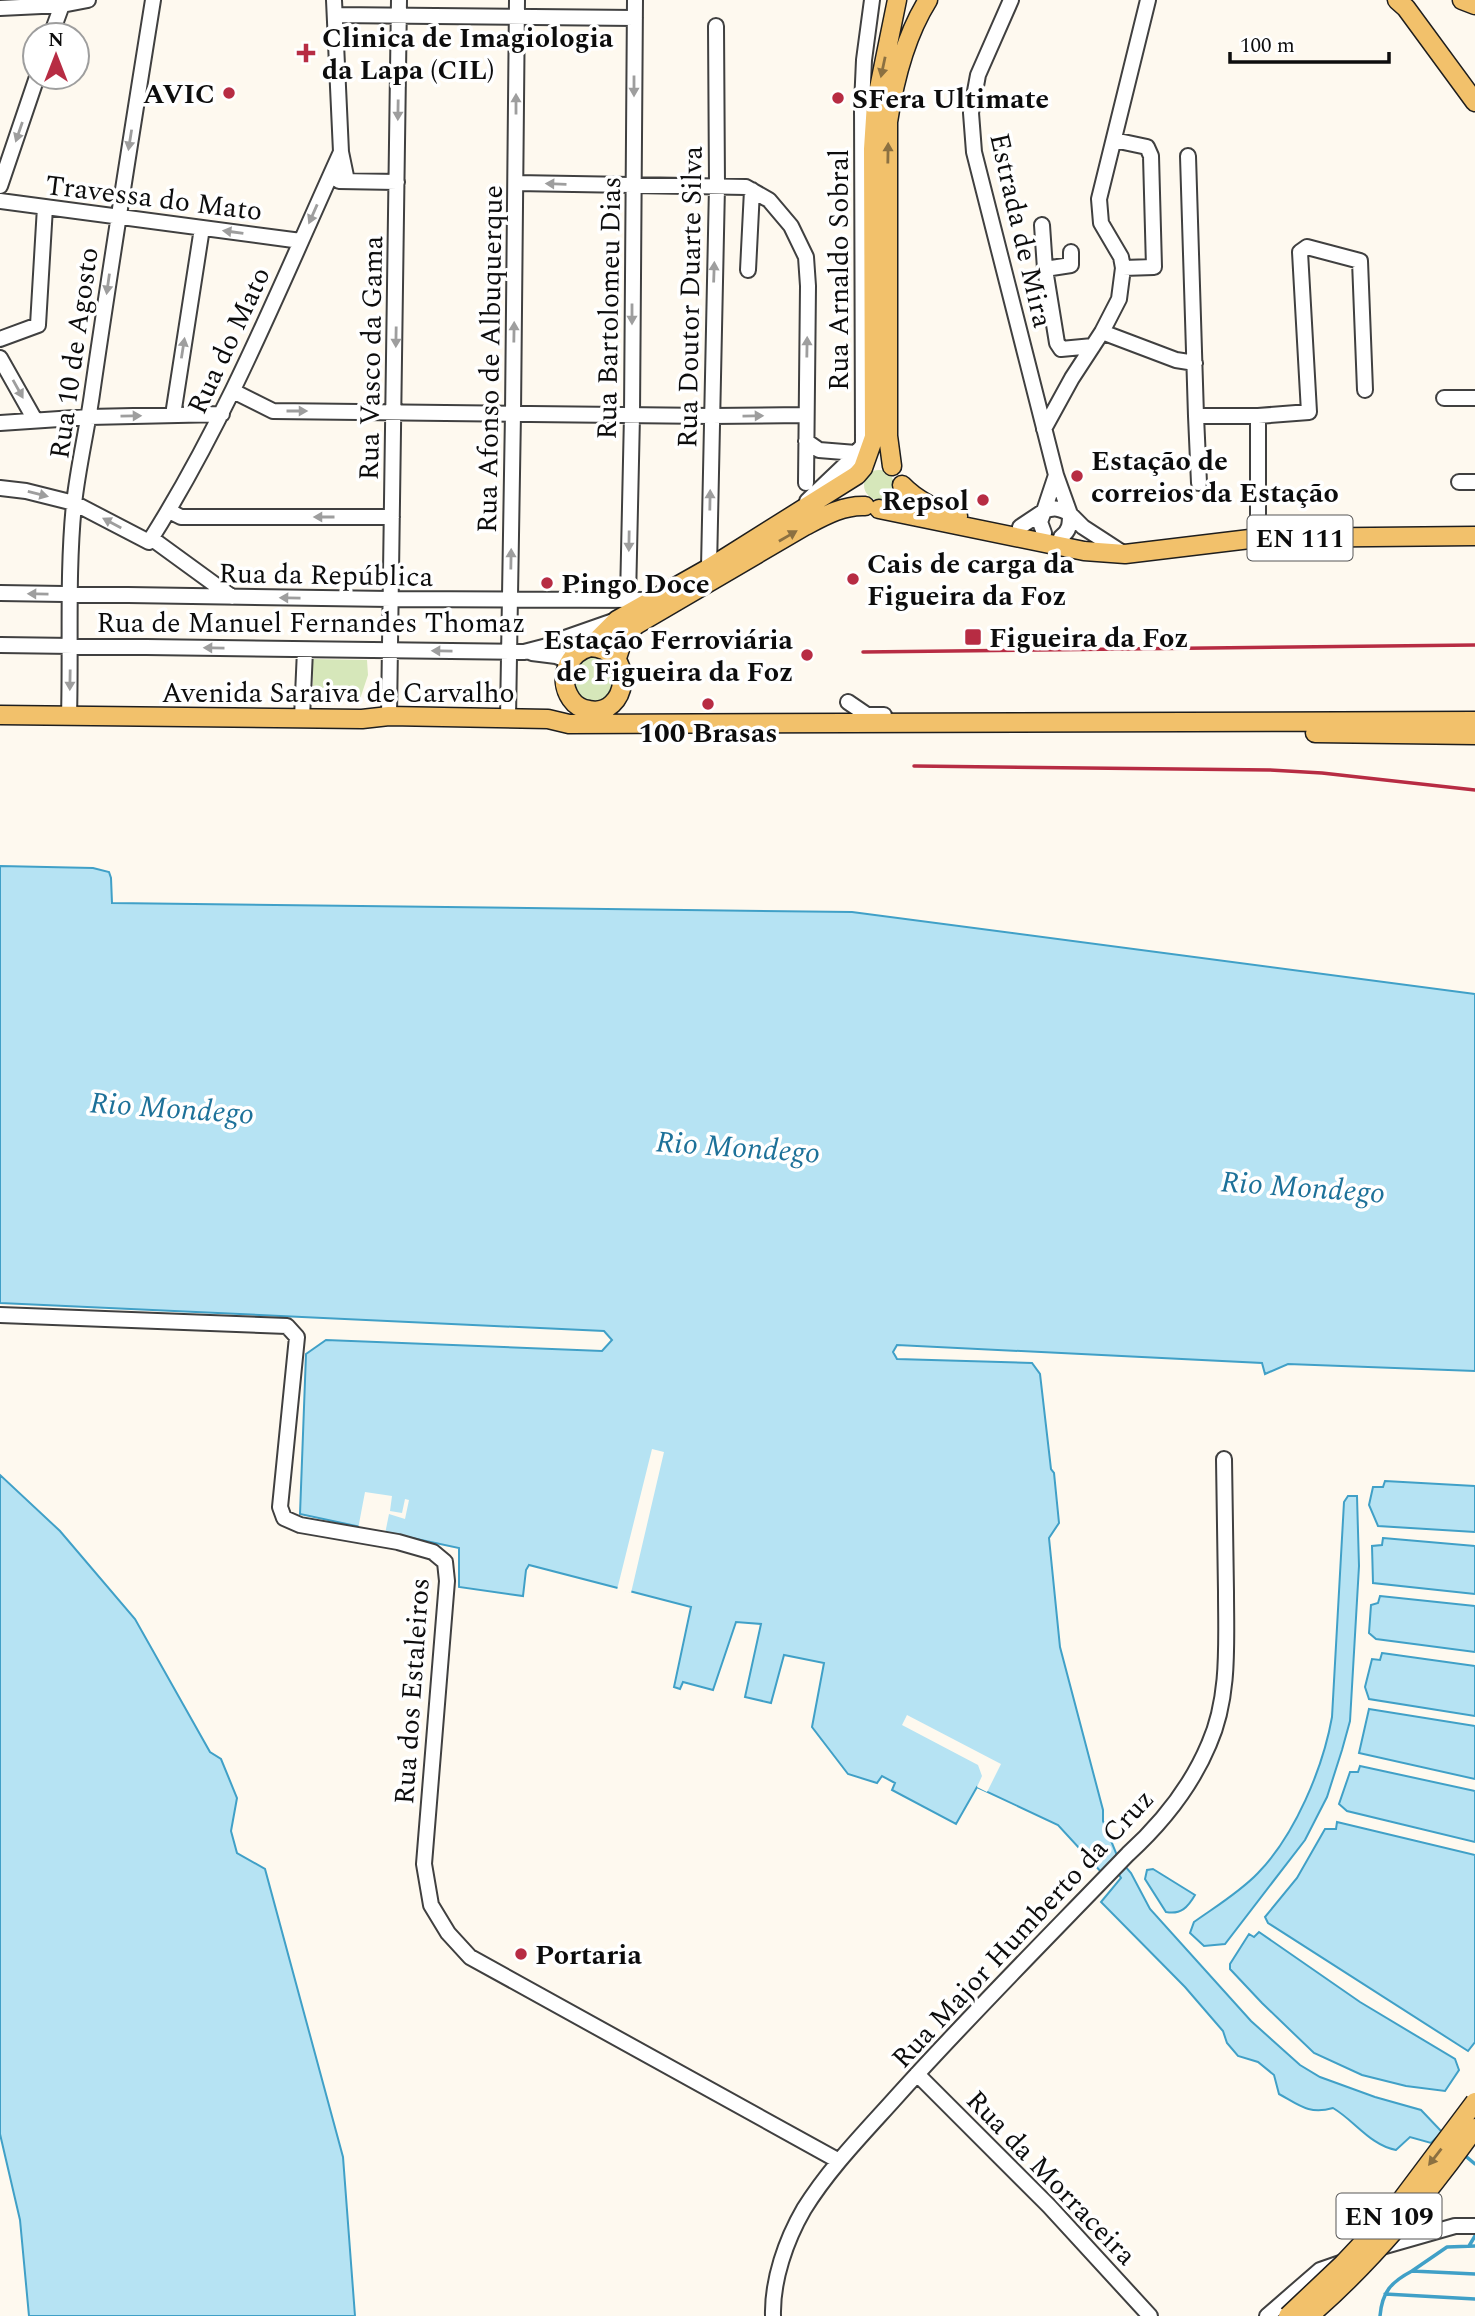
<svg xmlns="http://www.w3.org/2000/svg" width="1475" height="2316" font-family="Spectral,serif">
<rect width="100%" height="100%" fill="#fef9ef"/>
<path fill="#d6e7ba" d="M864 485a15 15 0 1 1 30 0a15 15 0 1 1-30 0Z
M588 656 606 658C617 677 617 709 585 700 569 686 573 668 588 656Z
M313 659 367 660 368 675 360 699 313 698Z"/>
<path fill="#b6e3f3" stroke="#40a0c7" stroke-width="2" d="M0 866 93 868 109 872 111 878 112 903 852 912 1475 994V1371L1288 1364 1265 1374 1262 1363 897 1345 893 1352 897 1359 1032 1363 1040 1374 1051 1469 1054 1473 1059 1523 1049 1538 1060 1647 1103 1810V1821L1118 1858 1131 1873 1150 1909 1251 2021 1300 2065 1320 2077 1375 2097 1421 2110 1442 2132 1431 2143 1410 2137 1396 2150C1370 2145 1355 2121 1333 2108 1309 2115 1299 2105 1279 2094L1274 2075 1258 2062 1238 2056 1227 2043 1223 2031 1185 1987 1101 1902 1121 1878 1113 1865 1103 1874 1058 1825 977 1787 956 1824 892 1790 895 1783 882 1776 877 1783 848 1774 812 1727 824 1663 784 1655 771 1703 745 1697 761 1624 736 1622 713 1690 683 1682 680 1689 674 1687 691 1607 529 1565 526 1570 523 1596 459 1587V1548L300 1514 306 1354 326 1340 602 1351 612 1340 604 1331 0 1303Z
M0 1475 60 1531 135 1619 210 1752 221 1759 237 1798 231 1831 237 1853 265 1869 343 2157 355 2316H29L20 2220 0 2134Z
M1385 1481 1475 1486V1532L1378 1526 1369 1505 1373 1487H1383Z
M1348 1496H1357L1359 1566 1350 1721 1342 1750 1327 1797 1305 1840 1225 1944 1204 1946 1190 1933 1194 1922C1215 1907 1240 1892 1258 1873 1295 1835 1323 1768 1332 1717L1344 1502Z
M1383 1538 1475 1546V1594L1373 1583 1372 1546 1382 1545Z
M1380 1596 1475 1606V1652L1376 1639 1369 1633 1371 1605 1378 1603Z
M1382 1653 1475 1666V1716L1369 1699 1365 1687 1372 1659 1380 1660Z
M1369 1709 1475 1726V1779L1359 1753Z
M1360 1766 1475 1791V1842L1347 1811 1339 1804 1350 1772H1358Z
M1337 1822 1475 1855V2042L1468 2051 1268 1923 1265 1917 1297 1878 1325 1829H1336Z
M1153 1869 1195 1895C1188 1907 1181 1915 1166 1912L1145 1879 1147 1870Z
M1259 1932 1360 2002 1455 2059 1459 2070 1445 2091 1406 2086 1362 2075 1314 2053 1262 2003 1230 1969V1964L1249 1934 1254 1937Z"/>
<path fill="#fef9ef" d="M652 1449 664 1452 631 1593 617 1590Z
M365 1492 392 1496 390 1511 402 1513 405 1499 409 1500 405 1519 389 1514 385 1534 358 1529Z
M907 1715 1001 1764 987 1792 977 1787 982 1776 978 1765 902 1725Z"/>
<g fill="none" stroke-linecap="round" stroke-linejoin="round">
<path stroke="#40a0c7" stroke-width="3.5" d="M1463 2154 1475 2164
M1469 2246 1475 2236
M1475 2246 1447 2247 1412 2271 1475 2274
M1385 2294 1475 2299
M1380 2316C1382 2292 1391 2282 1412 2271"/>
<defs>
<path id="minor" d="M334 0 341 152 347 181
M1011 0 978 75 971 113 974 152 1056 475 1070 514 1083 527 1123 553
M0 8 62 5 88 0
M335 15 635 18
M51 35 62 5
M1114 140 1147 147 1151 156 1154 267 1123 268
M1188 156 1196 416H1258L1309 412 1300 252 1307 247 1360 261 1365 390
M339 181 397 182
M516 183 746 187 769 200 791 226 806 257 808 286 806 483
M0 186 37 77
M0 201 301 241
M1042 225 1045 269 1057 343 1061 349 1093 346
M1045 269 1071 265V252
M748 270 752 190
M1102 332 1176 360 1195 363
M0 339 38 325 45 207
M0 358 35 420
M233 391 273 411 711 416 806 415
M1444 398H1475
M173 415 202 228
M1196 416 1199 483
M1258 416V538
M0 423 89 417 222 414
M1044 429 1072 378 1102 332 1119 299 1123 268 1121 257 1101 223 1099 199 1148 0
M806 441 819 450 856 453
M1459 482H1475
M0 488 26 491 74 503 149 542C227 419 281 284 341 152
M807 501 849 461 863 445 862 105 864 60 872 0
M169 511 181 517H392
M1020 527 1044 511 1056 475
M1044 533 1040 522 1044 511C1054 507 1060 508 1070 514 1070 523 1070 531 1061 537
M151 538 232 597
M709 568 717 186 716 26
M0 593 390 599 652 600
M628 599 632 415 635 0
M0 645 524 652 551 645 559 640 616 620
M532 653 556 656 569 661
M848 702 867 715H884
M69 716C71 645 67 574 74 504 78 467 87 430 92 394 111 262 132 131 153 0
M389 716 399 0
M302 718 305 650
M508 718 513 413 517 0
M0 1315 287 1326 297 1337 280 1507 284 1518 300 1525 398 1542 433 1552 445 1562 447 1581 424 1864 431 1905 448 1933 470 1957 839 2161
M917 2074 1049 2206 1150 2316
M1378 2248 1455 2226H1475
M773 2316C772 2280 786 2240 804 2209 830 2167 866 2131 899 2094 973 2012 1051 1934 1128 1854 1162 1823 1191 1787 1209 1744 1230 1697 1226 1642 1226 1592 1225 1548 1225 1503 1224 1459
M1267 2316 1320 2270 1343 2262"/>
<path id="major" d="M1397 0 1406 8 1475 102
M1462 0 1475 5
M892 466 888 436V122C894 82 906 35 928 0
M902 485C916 500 938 511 958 516
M879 509 1084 551 1125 554 1258 538 1475 536
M590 647 617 620 709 568 857 475 863 468 874 437 873 149 876 103 897 0
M590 647C639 650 627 718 589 710 582 709 575 705 571 699 557 678 568 653 590 647Z
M617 658 624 637 636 625 805 526C824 516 843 505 865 506
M0 715 362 719 389 716 548 719 569 724 1475 721
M1315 733 1475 735"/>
</defs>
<use href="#minor" stroke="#404040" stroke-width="18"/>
<use href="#major" stroke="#1e1e1e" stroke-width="21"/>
<use href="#minor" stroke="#fff" stroke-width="14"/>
<use href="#major" stroke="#f2c16b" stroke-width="18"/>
<path stroke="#b72c43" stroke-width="3.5" d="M863 652 1475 645
M914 766 1270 770 1322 773 1475 790"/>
<defs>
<path id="major-bridge" d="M1288 2316 1343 2264 1394 2210 1475 2102
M1309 2316C1369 2265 1430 2192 1475 2128"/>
</defs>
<use href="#major-bridge" stroke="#1e1e1e" stroke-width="21" stroke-linecap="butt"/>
<use href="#major-bridge" stroke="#f2c16b" stroke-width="18"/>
</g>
<defs><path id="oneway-solid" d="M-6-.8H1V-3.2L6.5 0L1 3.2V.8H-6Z" transform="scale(1.75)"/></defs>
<g fill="#8b7041">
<use href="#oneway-solid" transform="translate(883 67) rotate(102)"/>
<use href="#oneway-solid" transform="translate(888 153) rotate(-89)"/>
<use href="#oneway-solid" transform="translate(788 536) rotate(-30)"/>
<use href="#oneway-solid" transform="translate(1435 2157) rotate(128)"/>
</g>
<g fill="#9e9e9e">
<use href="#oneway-solid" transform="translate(634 86) rotate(90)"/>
<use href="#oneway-solid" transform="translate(516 104) rotate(-90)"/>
<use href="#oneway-solid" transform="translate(398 110) rotate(91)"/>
<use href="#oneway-solid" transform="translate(19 132) rotate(109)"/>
<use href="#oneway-solid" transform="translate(130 140) rotate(99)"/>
<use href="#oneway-solid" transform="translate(556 184) rotate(-178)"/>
<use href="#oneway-solid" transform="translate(313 214) rotate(114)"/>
<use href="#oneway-solid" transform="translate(233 232) rotate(-172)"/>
<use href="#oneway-solid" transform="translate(714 272) rotate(-88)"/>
<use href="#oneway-solid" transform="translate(108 284) rotate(98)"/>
<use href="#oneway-solid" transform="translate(632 314) rotate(90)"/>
<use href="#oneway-solid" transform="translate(514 332) rotate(-89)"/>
<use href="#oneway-solid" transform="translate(396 337) rotate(91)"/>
<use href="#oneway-solid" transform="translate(807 347) rotate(-89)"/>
<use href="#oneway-solid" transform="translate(183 348) rotate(-81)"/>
<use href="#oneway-solid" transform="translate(18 389) rotate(61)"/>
<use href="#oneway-solid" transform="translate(297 411)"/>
<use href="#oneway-solid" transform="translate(131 416) rotate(-1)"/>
<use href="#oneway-solid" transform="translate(753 416) rotate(-1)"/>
<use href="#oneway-solid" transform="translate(38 494) rotate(14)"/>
<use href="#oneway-solid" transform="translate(710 500) rotate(-89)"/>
<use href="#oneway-solid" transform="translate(324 517) rotate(180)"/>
<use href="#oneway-solid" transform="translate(112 523) rotate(-152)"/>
<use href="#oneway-solid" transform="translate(629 541) rotate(91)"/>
<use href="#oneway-solid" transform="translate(511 559) rotate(-89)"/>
<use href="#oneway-solid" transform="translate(38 594) rotate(-179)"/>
<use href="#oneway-solid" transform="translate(290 598) rotate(-179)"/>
<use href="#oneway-solid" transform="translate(214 648) rotate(-179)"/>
<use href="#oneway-solid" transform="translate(442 651) rotate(-179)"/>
<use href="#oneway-solid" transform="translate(70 680) rotate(91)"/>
</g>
<g fill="#b72c43" stroke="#fff" stroke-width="2.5">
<path d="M302.5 42.5h7v7h7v7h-7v7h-7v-7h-7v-7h7z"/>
<circle cx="229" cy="93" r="7"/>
<circle cx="838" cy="98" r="7"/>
<circle cx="1077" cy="476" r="7"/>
<circle cx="983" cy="500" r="7"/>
<circle cx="853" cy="579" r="7"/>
<circle cx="547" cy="583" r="7"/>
<rect x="964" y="628" width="18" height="18" rx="3.5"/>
<circle cx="807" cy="655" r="7"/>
<circle cx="708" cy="704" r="7"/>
<circle cx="521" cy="1954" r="7"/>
</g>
<g text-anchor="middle" stroke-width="7" stroke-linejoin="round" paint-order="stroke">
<g fill="#fff" stroke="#565656" stroke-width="2">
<rect x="1247.5" y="515.5" width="105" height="45" rx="5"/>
<rect x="1336.5" y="2193.5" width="105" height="45" rx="5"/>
</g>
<g font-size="26" font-weight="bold" fill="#0d0d0d">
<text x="1300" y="547">EN 111</text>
<text x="1389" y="2225">EN 109</text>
</g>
<g font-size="28" font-weight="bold" fill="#0d0d0d" stroke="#fff" text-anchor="start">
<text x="322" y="47">Clinica de Imagiologia<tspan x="322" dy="32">da Lapa (CIL)</tspan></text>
<text x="215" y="103" text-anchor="end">AVIC</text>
<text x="852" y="108">SFera Ultimate</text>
<text x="1091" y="470">Estação de<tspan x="1091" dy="32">correios da Estação</tspan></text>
<text x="969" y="510" text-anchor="end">Repsol</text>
<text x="867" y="573">Cais de carga da<tspan x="867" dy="32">Figueira da Foz</tspan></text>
<text x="561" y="593">Pingo Doce</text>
<text x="989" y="647">Figueira da Foz</text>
<text x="793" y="649" text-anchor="end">Estação Ferroviária<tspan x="793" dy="32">de Figueira da Foz</tspan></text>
<text x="708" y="742" text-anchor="middle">100 Brasas</text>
<text x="535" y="1964">Portaria</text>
</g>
<g font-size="28" fill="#0d0d0d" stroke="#fff">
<text transform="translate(154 197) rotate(7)" y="10">Travessa do Mato</text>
<text transform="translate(1022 230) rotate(77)" y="10">Estrada de Mira</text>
<text transform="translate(838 270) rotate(-90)" y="10">Rua Arnaldo Sobral</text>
<text transform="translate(689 297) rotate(-89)" y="10">Rua Doutor Duarte Silva</text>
<text transform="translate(608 308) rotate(-89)" y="10">Rua Bartolomeu Dias</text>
<text transform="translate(228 340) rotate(-65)" y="10">Rua do Mato</text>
<text transform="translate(73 353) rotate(-82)" y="10">Rua 10 de Agosto</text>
<text transform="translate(370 358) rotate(-89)" y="10">Rua Vasco da Gama</text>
<text transform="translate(489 359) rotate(-89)" y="10">Rua Afonso de Albuquerque</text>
<text transform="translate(326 574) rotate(1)" y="10">Rua da República</text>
<text x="311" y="632">Rua de Manuel Fernandes Thomaz</text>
<text x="338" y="702">Avenida Saraiva de Carvalho</text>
<text transform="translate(411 1691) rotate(-86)" y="10">Rua dos Estaleiros</text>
<text transform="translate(1022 1928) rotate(-47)" y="10">Rua Major Humberto da Cruz</text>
<text transform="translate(1052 2177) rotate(46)" y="10">Rua da Morraceira</text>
</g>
<g font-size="30" font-style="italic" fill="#1d7199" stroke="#fff">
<text transform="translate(172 1108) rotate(4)" y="10">Rio Mondego</text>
<text transform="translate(738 1147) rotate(4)" y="10">Rio Mondego</text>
<text transform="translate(1303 1187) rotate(4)" y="10">Rio Mondego</text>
</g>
</g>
<g transform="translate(56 56)"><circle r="33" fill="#ffffff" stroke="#9e9e9e" stroke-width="2"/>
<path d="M0-5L12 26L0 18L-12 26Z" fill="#b72c43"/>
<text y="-10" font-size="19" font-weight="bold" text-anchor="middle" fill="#0d0d0d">N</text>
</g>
<path d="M1230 52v10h159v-10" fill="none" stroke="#0d0d0d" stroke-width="3.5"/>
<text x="1240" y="52" font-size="21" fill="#0d0d0d" stroke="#ffffff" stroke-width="5" paint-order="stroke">100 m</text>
</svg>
